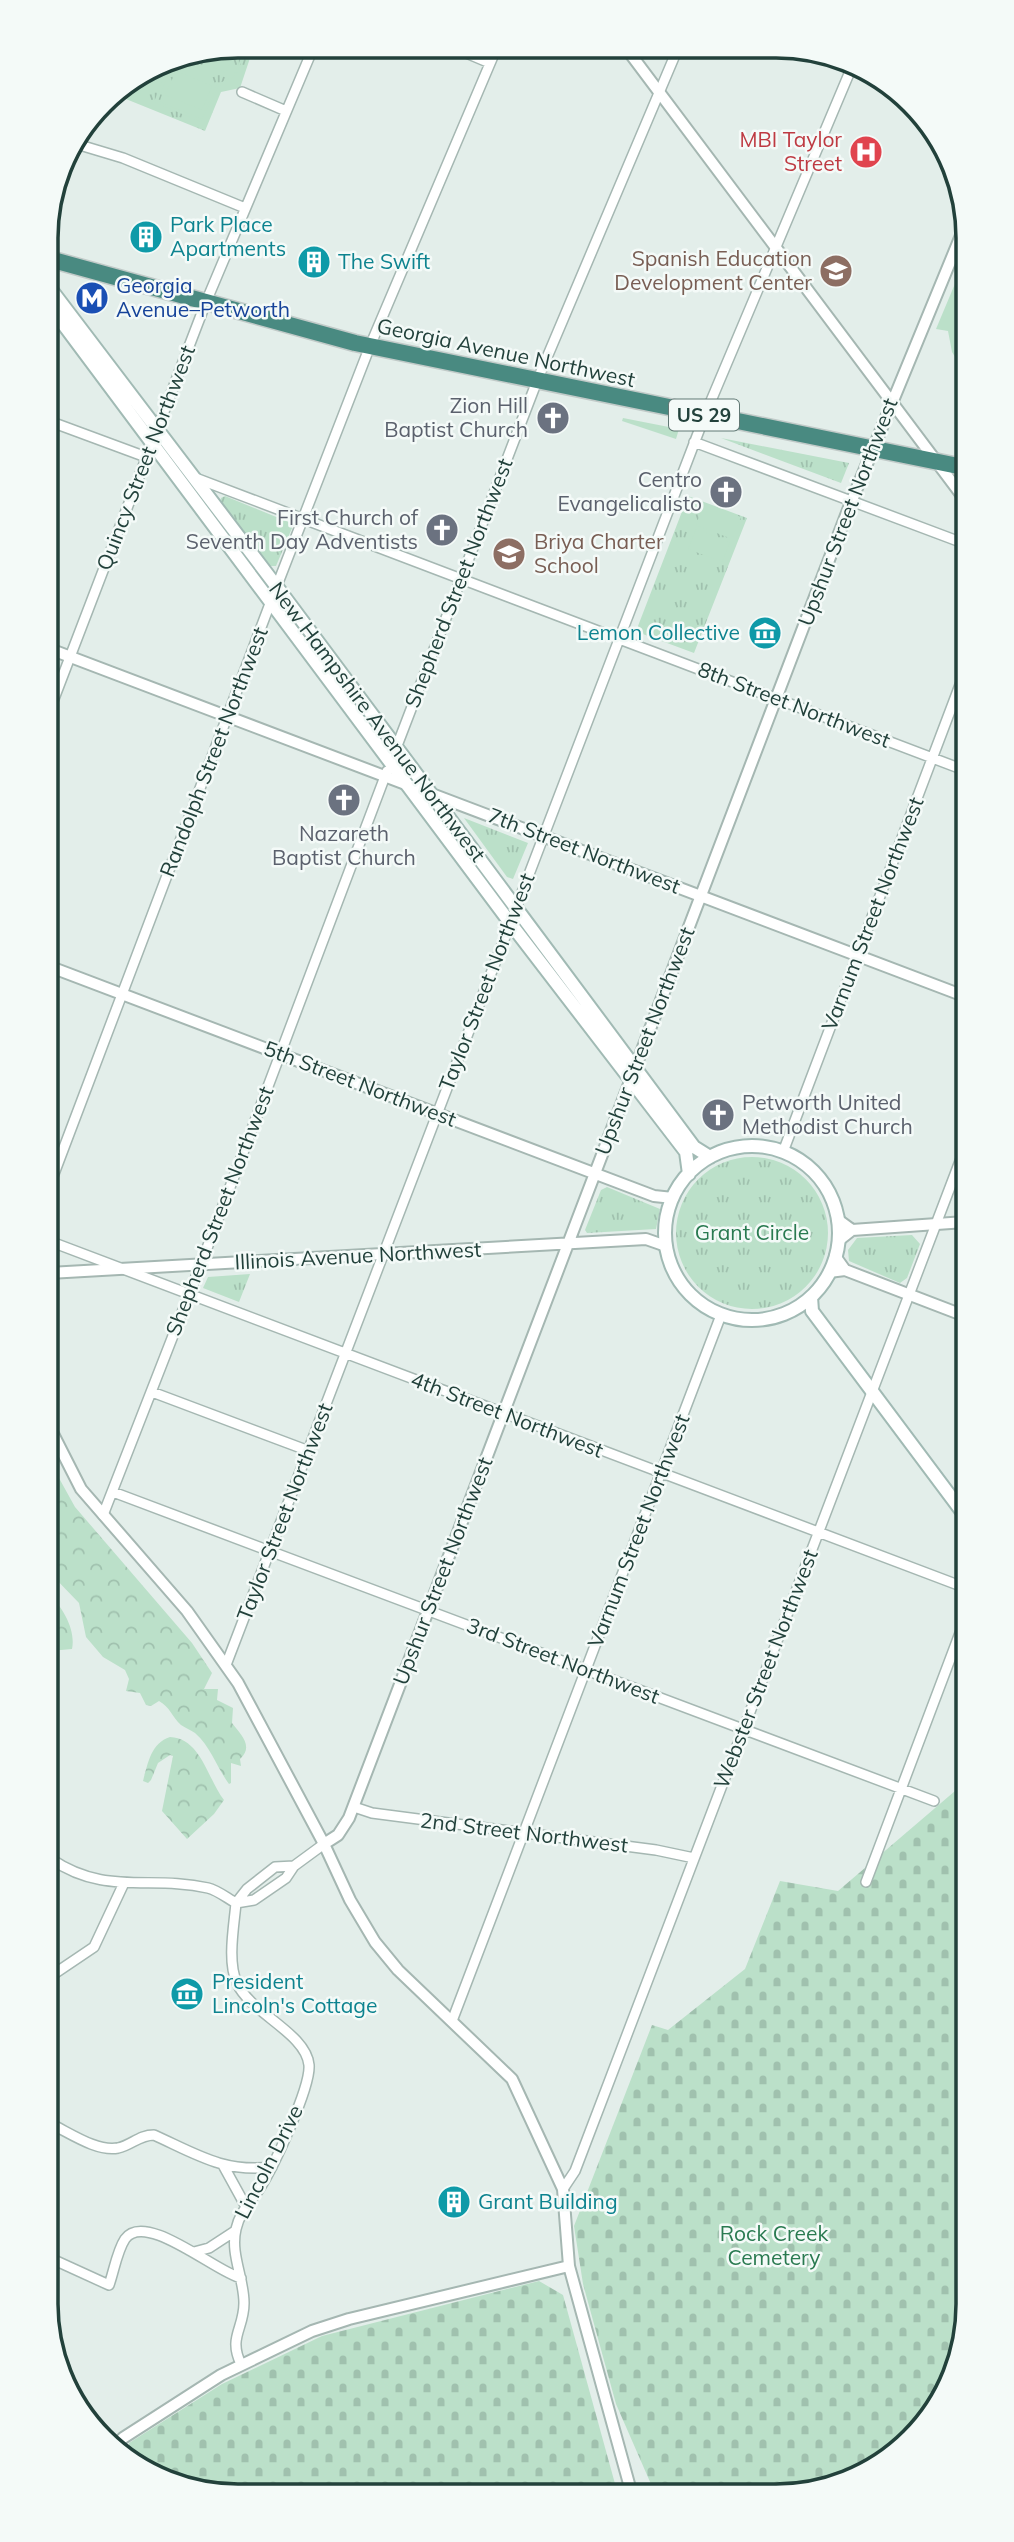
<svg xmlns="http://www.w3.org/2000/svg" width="1014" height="2542" font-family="Mulish,sans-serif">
<defs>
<pattern id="grass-tufts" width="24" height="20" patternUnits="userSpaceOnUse" patternTransform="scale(1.75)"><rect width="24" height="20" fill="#bbe0c9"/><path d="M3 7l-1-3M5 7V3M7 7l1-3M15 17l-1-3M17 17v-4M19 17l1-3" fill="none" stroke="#a0c1ae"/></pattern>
<pattern id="forest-crowns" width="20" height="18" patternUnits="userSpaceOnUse" patternTransform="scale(1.75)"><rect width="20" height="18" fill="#bbe0c9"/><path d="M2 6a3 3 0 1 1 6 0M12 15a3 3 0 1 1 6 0" fill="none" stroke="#a0c1ae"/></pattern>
<pattern id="cemetery-stones" width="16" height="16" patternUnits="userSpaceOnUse" patternTransform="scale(1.75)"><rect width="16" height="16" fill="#bbe0c9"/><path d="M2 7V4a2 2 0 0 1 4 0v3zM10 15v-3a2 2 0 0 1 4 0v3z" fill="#a0c1ae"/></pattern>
</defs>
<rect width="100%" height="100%" fill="#e3eeea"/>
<path fill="url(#grass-tufts)" d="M237 46H254L240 88 221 92 205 131 111 93 164 60Z
M721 438 849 463 841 483Z
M225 496 291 523 292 528 276 566H268L220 503 221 498Z
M688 496 747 518 694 653 640 633 638 626Z
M464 818 528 843 513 879 507 877Z
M676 1233a76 76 0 1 1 152 0a76 76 0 1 1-152 0Z
M607 1187 660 1209 656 1229 587 1233 585 1230 601 1190Z
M912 1235 920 1244 907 1278 900 1283 849 1261 848 1250 857 1238Z
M250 1274 239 1302 203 1288 208 1277Z"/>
<path fill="url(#forest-crowns)" d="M49 1460 75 1507 192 1643 212 1673 204 1689H218L217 1700 233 1708 232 1723C241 1735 254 1746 240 1759L241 1766 231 1763V1783L229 1784C217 1768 211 1747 195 1733 191 1730 185 1728 181 1725 172 1717 170 1707 159 1701L151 1706 146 1705 140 1693 126 1691 129 1679 125 1670 103 1657 86 1637 79 1603 50 1573Z
M50 1595C63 1608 76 1630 72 1649L50 1651Z
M170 1737C201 1738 208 1780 224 1800L214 1814 187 1839 162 1811 173 1756 170 1755 158 1763 151 1780 148 1783 143 1781C148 1763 151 1743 170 1737Z"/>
<path fill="url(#cemetery-stones)" d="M962 1785 967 1786 968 2317 929 2422 883 2464 826 2490 654 2491 616 2404 583 2284 574 2226 652 2025 668 2030 745 1969 780 1881 838 1891Z
M539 2281 563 2295 617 2491 200 2493 159 2473 129 2447V2443L222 2384 322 2336Z"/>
<path fill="#bbe0c9" d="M237 46 226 73 186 56Z
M246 46H248L236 75 219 86 201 122 154 102 171 59 174 58 158 101 201 119 217 85 234 75Z
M176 71 212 86 202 110 165 95Z
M962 267 963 370 952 352 948 331 936 329Z
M623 418 679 429 676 439 622 421Z
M704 503 741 517 732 539 696 525Z
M696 529 730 542 722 562 688 549Z"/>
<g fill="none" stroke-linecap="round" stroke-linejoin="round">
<defs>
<path id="minor" d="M452 47 490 63
M242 92 286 111
M73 143 123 158 245 208
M46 420 146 457
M694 442 963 543
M193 477 964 770
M47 717 206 302 314 46
M395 751 537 381 678 48
M783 1152 963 677
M49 1187 271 601 370 346 497 47
M49 1241 966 1588
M152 1392 309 1451
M113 1492 934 1801
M103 1515 201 1264 387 771
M226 1665 705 415 851 69
M354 1807 372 1813 656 1850 694 1858
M51 1859C105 1896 151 1875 208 1888 217 1890 227 1898 236 1903
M866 1882 966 1617
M236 1903C234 1926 227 1962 237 1983 250 2013 306 2033 309 2065 311 2087 273 2168 260 2188 251 2202 240 2211 236 2229 230 2254 244 2278 244 2303 244 2329 228 2337 241 2364
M236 1903 254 1900 286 1878 294 1866 324 1844
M236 1903 247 1889 275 1867 294 1866
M51 1976 94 1947 124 1883
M452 2021 721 1315
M51 2124C70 2133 97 2152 118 2148 132 2145 139 2135 154 2135 196 2154 224 2173 272 2167
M223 2165 245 2205
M563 2189 575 2171 965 1148
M194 2252 209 2248 235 2231
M52 2259 109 2285C114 2271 117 2251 125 2239 145 2210 217 2273 241 2278"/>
<path id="tertiary" d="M626 48 963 497
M47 648 964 996
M48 966 625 1185 654 1196 673 1198
M837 1219 852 1230
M838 1241 852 1230 965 1222
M835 1256 845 1270
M829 1272 845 1270 965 1316
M49 1273 646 1239 666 1246
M49 1426 81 1489 187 1611 238 1683 324 1844 350 1900 375 1942 398 1970 512 2079 563 2189 569 2266 631 2491
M324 1844 338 1835 349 1818 848 510 962 233
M112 2449 123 2438 221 2375 312 2331 349 2319 569 2266"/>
<path id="secondary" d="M46 283 277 587 694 1147 710 1157
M46 301 511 924 686 1152 689 1174
M665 1233a87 87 0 1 1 174 0a87 87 0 1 1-174 0Z
M811 1297 812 1311 966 1517"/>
<path id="primary" d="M101 2434 127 2457"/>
<path id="trunk" d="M46 258 355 343 963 467"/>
</defs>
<use href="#minor" stroke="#a5b7b2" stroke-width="12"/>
<use href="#tertiary" stroke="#a5b7b2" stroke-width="14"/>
<use href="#secondary" stroke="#a1bab4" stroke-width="16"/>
<use href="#primary" stroke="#c1cac8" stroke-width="18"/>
<use href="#trunk" stroke="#c1cac8" stroke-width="19"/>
<use href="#minor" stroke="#fff" stroke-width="9"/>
<use href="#tertiary" stroke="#fff" stroke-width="10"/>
<use href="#secondary" stroke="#fff" stroke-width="12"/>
<use href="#primary" stroke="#66a69b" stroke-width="14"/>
<use href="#trunk" stroke="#498a81" stroke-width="16"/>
</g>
<defs>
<symbol id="hospital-disc" viewBox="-11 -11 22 22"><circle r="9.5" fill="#e0444e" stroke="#f4faf8"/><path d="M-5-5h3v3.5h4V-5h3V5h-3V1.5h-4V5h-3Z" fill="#fff"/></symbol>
<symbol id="building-disc" viewBox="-11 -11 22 22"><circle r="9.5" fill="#0f9aa8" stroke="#f4faf8"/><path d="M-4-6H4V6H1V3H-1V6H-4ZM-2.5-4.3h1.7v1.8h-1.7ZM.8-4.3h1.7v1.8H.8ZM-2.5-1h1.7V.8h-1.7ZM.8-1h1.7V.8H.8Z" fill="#fff"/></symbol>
<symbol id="school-disc" viewBox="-11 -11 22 22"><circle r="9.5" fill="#8d6e63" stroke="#f4faf8"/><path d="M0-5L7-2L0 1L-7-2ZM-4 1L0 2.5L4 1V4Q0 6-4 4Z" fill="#fff"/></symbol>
<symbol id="metro-disc" viewBox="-11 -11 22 22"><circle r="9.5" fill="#1a4fb4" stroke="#f4faf8"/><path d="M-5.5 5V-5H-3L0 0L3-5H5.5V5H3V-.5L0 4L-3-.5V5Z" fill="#fff"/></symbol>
<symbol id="church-disc" viewBox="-11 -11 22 22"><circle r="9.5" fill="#6b7280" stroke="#f4faf8"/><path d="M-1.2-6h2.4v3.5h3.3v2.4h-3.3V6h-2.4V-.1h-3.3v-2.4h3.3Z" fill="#fff"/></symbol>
<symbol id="museum-disc" viewBox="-11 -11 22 22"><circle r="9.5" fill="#0f9aa8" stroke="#f4faf8"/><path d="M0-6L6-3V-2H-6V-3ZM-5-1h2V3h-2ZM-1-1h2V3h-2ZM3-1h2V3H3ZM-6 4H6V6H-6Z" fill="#fff"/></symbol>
</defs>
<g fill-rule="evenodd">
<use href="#hospital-disc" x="847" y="133" width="38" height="38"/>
<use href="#building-disc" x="127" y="218" width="38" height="38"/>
<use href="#building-disc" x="295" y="243" width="38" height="38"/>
<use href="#school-disc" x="817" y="252" width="38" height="38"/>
<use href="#metro-disc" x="73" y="279" width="38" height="38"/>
<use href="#church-disc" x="534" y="399" width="38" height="38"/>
<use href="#church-disc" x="707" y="473" width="38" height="38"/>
<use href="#church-disc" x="423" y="511" width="38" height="38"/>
<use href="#school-disc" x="490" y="535" width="38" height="38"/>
<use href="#museum-disc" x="746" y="614" width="38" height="38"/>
<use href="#church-disc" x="325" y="781" width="38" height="38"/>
<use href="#church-disc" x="699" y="1096" width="38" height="38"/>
<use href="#museum-disc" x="168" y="1975" width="38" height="38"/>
<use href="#building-disc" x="435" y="2183" width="38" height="38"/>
</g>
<g text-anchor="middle" stroke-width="5" stroke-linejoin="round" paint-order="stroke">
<rect fill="#f4faf8" stroke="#617874" stroke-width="2" x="669" y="399.5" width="70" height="31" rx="5"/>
<g font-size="19" font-weight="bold" fill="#22413b">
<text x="704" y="422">US 29</text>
</g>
<g font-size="21" fill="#be3a42" stroke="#f4faf8" text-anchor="end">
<text x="842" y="147">MBI Taylor<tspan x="842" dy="24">Street</tspan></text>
</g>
<g font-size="21" fill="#0d838f" stroke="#f4faf8" text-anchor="start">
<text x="170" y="232">Park Place<tspan x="170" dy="24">Apartments</tspan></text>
<text x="338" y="269">The Swift</text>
<text x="740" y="640" text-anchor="end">Lemon Collective</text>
<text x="212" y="1989">President<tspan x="212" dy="24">Lincoln's Cottage</tspan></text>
<text x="478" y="2209">Grant Building</text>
</g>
<g font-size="21" fill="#785e54" stroke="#f4faf8" text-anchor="end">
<text x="812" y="266">Spanish Education<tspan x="812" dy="24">Development Center</tspan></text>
<text x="534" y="549" text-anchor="start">Briya Charter<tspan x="534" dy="24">School</tspan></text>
</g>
<g font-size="21" fill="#164399" stroke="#f4faf8" text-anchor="start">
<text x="116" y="293">Georgia<tspan x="116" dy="24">Avenue–Petworth</tspan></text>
</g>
<g font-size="21" fill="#22413b" stroke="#f4faf8">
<text transform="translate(506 353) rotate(12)" y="7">Georgia Avenue Northwest</text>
<text transform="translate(146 458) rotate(-69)" y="7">Quincy Street Northwest</text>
<text transform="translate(848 512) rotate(-69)" y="7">Upshur Street Northwest</text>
<text transform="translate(459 583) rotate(-69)" y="7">Shepherd Street Northwest</text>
<text transform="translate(794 705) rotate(21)" y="7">8th Street Northwest</text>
<text transform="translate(377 722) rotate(53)" y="7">New Hampshire Avenue Northwest</text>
<text transform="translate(214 752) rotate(-69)" y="7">Randolph Street Northwest</text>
<text transform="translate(584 851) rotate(21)" y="7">7th Street Northwest</text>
<text transform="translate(873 914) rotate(-69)" y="7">Varnum Street Northwest</text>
<text transform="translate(487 982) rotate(-69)" y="7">Taylor Street Northwest</text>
<text transform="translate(645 1041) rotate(-69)" y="7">Upshur Street Northwest</text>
<text transform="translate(360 1084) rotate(21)" y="7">5th Street Northwest</text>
<text transform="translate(220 1211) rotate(-69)" y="7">Shepherd Street Northwest</text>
<text transform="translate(358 1256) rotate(-3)" y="7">Illinois Avenue Northwest</text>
<text transform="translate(507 1415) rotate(21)" y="7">4th Street Northwest</text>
<text transform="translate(285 1512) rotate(-69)" y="7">Taylor Street Northwest</text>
<text transform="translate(639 1531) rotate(-69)" y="7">Varnum Street Northwest</text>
<text transform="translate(443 1571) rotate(-69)" y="7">Upshur Street Northwest</text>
<text transform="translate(563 1661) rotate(21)" y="7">3rd Street Northwest</text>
<text transform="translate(766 1669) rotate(-69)" y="7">Webster Street Northwest</text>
<text transform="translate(524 1833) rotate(7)" y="7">2nd Street Northwest</text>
<text transform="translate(269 2162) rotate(-63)" y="7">Lincoln Drive</text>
</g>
<g font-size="21" fill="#5b616d" stroke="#f4faf8" text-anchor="end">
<text x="528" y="413">Zion Hill<tspan x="528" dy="24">Baptist Church</tspan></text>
<text x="702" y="487">Centro<tspan x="702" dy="24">Evangelicalisto</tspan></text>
<text x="418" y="525">First Church of<tspan x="418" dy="24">Seventh Day Adventists</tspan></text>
<text x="344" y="841" text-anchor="middle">Nazareth<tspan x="344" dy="24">Baptist Church</tspan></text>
<text x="742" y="1110" text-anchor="start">Petworth United<tspan x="742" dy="24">Methodist Church</tspan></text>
</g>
<g font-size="21" fill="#297a50" stroke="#f4faf8">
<text x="752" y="1240">Grant Circle</text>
<text x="774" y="2241">Rock Creek<tspan x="774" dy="24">Cemetery</tspan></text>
</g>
</g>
<path d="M0 0H1014V2542H0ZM238 58H776A180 180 0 0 1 956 238V2304A180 180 0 0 1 776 2484H238A180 180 0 0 1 58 2304V238A180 180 0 0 1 238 58Z" fill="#f4faf8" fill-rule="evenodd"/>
<path fill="none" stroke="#22413b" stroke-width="3.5" d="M238 58H776A180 180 0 0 1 956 238V2304A180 180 0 0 1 776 2484H238A180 180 0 0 1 58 2304V238A180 180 0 0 1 238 58Z"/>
</svg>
